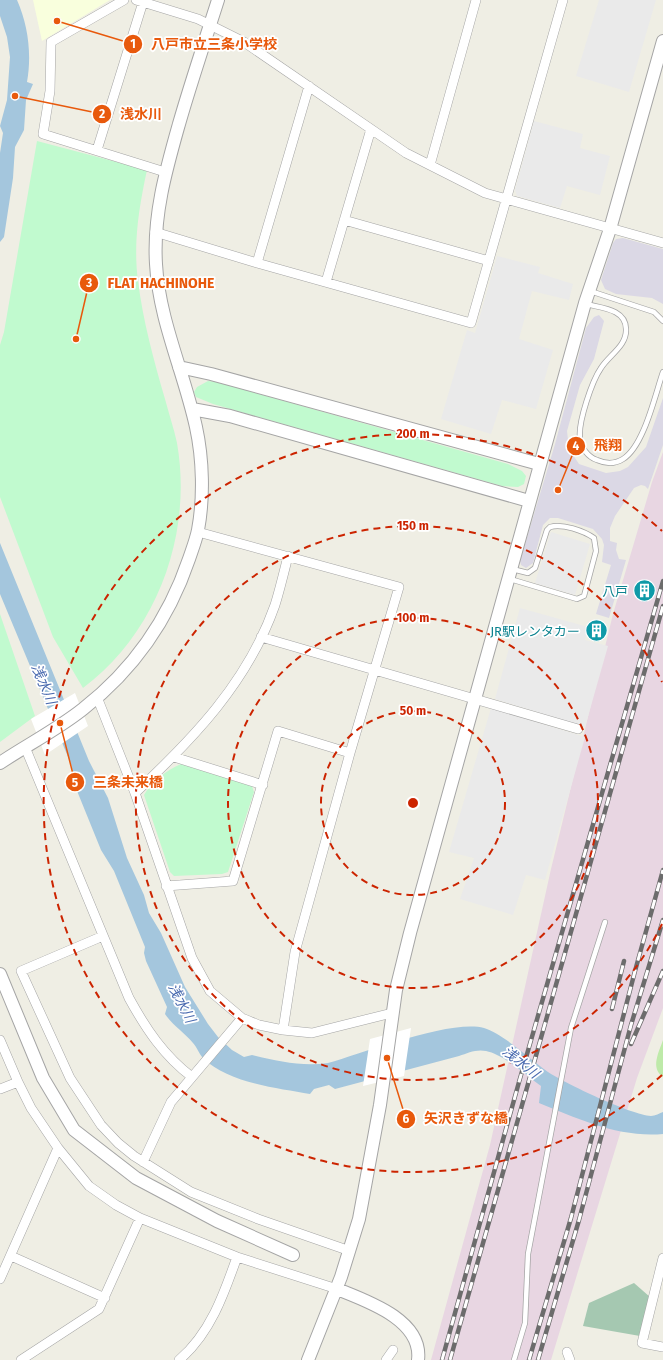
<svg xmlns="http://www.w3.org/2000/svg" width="663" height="1360" font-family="'Fira Sans','Noto Sans JP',sans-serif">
<rect width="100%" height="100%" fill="#efeee4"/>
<path fill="#e8d6e2" d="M663 452V1008L637 1078 551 1360H431L490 1145 551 869 613 614 652 482Z"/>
<path fill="#f9ffdd" d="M33 0H110L42 41Z"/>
<path fill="#beeaa9" d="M663 1040V1077C650 1068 659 1052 663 1040Z"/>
<path fill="#a5c8b1" d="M634 1283 650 1297 640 1336 583 1326 589 1303Z"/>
<path fill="#c1facf" d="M37 141 147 170C139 207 133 243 138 281 143 321 154 361 165 399 169 414 174 429 177 443 193 534 157 633 83 688L53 637 0 497V345L4 332Z
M208 381 217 382 508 464 522 471 526 476 524 484 518 487 502 486 213 404 196 397 194 392 197 387Z
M0 614 35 716 0 742Z
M181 764 252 786 254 792 228 872 222 874 174 876 170 872 144 795C151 782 167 770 181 764Z"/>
<path fill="#eaeaea" d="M599 0H656L629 92 576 76Z
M534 121 583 134 580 148 610 156 600 195 567 186 560 208 517 196 515 190Z
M497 256 540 267 538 273 573 284 569 300 532 291 519 339 553 350 536 409 502 400 491 434 441 419 467 330 475 333Z
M551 532 590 544 575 595 535 583Z
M520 608 588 627 585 640 608 646 585 727 495 699Z
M491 708 585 737 545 880 526 875 513 915 460 899 474 858 449 852Z"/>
<path fill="#dbd8e5" d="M623 238 663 249V304L652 298 616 294 605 289 601 280 613 243 616 239Z
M599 315 604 321 594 359 580 385 567 431 569 449 579 464 606 473 620 471 628 467 646 447 663 398V445L648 489 645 486 641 485 634 488 615 516 610 528V541L617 543 616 550 619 559 626 560 609 618 596 614 611 565 602 562 604 545 602 539 593 529 558 518H550L543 525 533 563 526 568 521 565 520 561 555 444 586 328 594 317Z"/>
<path fill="#a4c6dd" d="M0 0H17C28 25 32 54 27 82L33 84 26 100 24 130 15 147 13 178 4 237 0 242V153L3 133 0 126 7 100 10 57 7 37 0 16Z
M0 543 89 761 108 798 127 858 144 895 149 913 161 933 185 987 208 1024 218 1037 232 1050 244 1057 252 1055C277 1061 303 1067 328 1063 364 1053 451 1019 484 1028 502 1033 531 1060 548 1072 566 1084 632 1115 651 1116 655 1116 660 1113 663 1112V1134C620 1138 578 1119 539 1103L541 1086C527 1076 503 1054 486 1051 476 1049 468 1053 459 1056L335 1089 329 1085 314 1089 310 1094C277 1088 228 1083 203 1058 199 1054 197 1047 193 1043 184 1032 173 1026 165 1014L167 1007 146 961 144 953 145 947 114 871 101 850 73 781 74 776 71 764 0 594Z"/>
<path fill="#fff" d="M75 693 88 726 45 755 31 719Z
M411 1028 404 1076 363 1086 370 1039Z"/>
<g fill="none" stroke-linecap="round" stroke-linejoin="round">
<defs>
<path id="service" d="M590 291 654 312 663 321
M586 304C601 308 626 309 626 329 627 346 609 355 601 368 592 381 578 422 580 438 581 448 588 457 597 460 606 464 615 464 623 459 644 446 655 395 663 372
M510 579 577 599 584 596 596 551 594 538C584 531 562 523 550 527L547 530 535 568 528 573 512 569
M514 1360 525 1323 528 1254 571 1028 605 922"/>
<path id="minor" d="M124 0 51 42 50 91 43 134 165 172
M136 0 198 19 244 42 406 153 485 193 663 243
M97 150 143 2
M430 165 476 0
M344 220 489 261
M155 232 257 263 309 86
M257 263 471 323 563 0
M326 282 371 129
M198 532 399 587 350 753 295 952 283 1030
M261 637 578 729
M97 697 135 793 192 958 210 991 242 1018 259 1025 283 1030 312 1033 392 1013
M25 747 129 998C146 1029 164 1056 192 1077
M174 757 263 785
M135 793C193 739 248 682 275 605 280 589 284 572 288 556
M166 886 233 881 278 731 350 753
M103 936 21 971 70 1078 101 1125 118 1143 134 1156 191 1192 258 1219 350 1251
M0 1040 18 1082 0 1089
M58 1148 89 1186 116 1205 140 1218 237 1257 337 1289
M143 1162 171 1102 242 1018
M11 1256 105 1298
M663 1258 642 1343 663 1347
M0 1279 58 1148 31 1108 18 1082
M567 1352 570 1360
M21 1360 99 1309 140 1218
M179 1360C210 1334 224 1294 237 1257
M386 1360 393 1350"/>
<path id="tertiary" d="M179 367 211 374 539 464
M192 409 230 416 529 501
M0 763C27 745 58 729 83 709 133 670 169 618 189 559 192 550 196 540 198 530 204 498 203 459 196 427 184 372 159 320 156 264 153 215 166 170 179 124 191 82 205 41 218 0
M0 974 43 1078 74 1130 136 1178 217 1221 293 1255
M337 1289C367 1301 423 1320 418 1360
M308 1360 341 1277 359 1219 380 1105 396 990 410 933 585 303 610 229 663 41"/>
</defs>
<use href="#service" stroke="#a5a5a5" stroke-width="6"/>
<use href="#minor" stroke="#a5a5a5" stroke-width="10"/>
<use href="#tertiary" stroke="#a5a5a5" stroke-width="14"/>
<use href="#service" stroke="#fff" stroke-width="4.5"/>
<use href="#minor" stroke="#fff" stroke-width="9"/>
<use href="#tertiary" stroke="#fff" stroke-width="12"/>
<defs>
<path id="rail" d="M612 1009 624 961
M631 1044 663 971
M442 1360 519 1082 663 581
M450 1360 663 606
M529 1360 571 1218 635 971 663 870
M538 1360 579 1220 631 1025 663 920"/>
</defs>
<use href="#rail" stroke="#6c6c6c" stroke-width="4.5"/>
<use href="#rail" stroke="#fff" stroke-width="3" stroke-dasharray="9" stroke-linecap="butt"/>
</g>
<g fill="none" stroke="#cc2400" stroke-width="2" stroke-dasharray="7 5">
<circle cx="413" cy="803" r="92"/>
<circle cx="413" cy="803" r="185"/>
<path d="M662 924A277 277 0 1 1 662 682"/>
<path d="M662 1075A369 369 0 1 1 662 531"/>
</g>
<defs>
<symbol id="building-disc" viewBox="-11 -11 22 22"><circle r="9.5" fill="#0f9aa8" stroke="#fff"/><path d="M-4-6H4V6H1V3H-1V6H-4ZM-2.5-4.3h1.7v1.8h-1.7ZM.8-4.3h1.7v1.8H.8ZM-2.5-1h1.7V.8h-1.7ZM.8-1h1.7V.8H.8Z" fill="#fff"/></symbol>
</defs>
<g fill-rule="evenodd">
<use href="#building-disc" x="632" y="578" width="25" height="25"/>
<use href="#building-disc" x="584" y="618" width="25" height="25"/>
</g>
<g text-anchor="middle" stroke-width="3.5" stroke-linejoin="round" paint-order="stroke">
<g font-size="13" fill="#0d838f" stroke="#fff" text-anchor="end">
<text x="628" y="596">八戸</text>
<text x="580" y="636">JR駅レンタカー</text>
</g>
<g font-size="14" font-style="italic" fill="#496aaf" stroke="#fff">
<text transform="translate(44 684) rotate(67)" y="5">浅水川</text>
<text transform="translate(182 1003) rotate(63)" y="5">浅水川</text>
<text transform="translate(521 1062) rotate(39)" y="5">浅水川</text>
</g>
</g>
<circle cx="413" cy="803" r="6" fill="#cc2400" stroke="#fff" stroke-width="2"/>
<g font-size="12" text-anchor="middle" font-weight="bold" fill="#cc2400" stroke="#fff" stroke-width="3.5" stroke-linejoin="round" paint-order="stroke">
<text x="413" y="438">200 m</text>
<text x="413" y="530">150 m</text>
<text x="413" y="622">100 m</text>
<text x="413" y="715">50 m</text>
</g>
<path fill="none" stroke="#e8590c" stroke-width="1.5" d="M57 21L133 44M15 96L102 114M76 339L89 283M558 490L576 446M60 723L75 782M387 1058L406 1119"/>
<g fill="#e8590c" stroke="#fff" stroke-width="1.5">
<circle cx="57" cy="21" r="4"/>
<circle cx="15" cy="96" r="4"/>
<circle cx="76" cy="339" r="4"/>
<circle cx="558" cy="490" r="4"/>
<circle cx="60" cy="723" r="4"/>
<circle cx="387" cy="1058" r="4"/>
<circle cx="133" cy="44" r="10"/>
<circle cx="102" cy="114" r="10"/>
<circle cx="89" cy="283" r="10"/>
<circle cx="576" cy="446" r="10"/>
<circle cx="75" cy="782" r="10"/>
<circle cx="406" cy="1119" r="10"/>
</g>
<g font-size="12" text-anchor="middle" font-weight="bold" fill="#fff">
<text x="133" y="48">1</text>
<text x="102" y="118">2</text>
<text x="89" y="287">3</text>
<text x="576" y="450">4</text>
<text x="75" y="787">5</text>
<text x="406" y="1123">6</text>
</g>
<g font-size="14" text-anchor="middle" font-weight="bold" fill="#e8590c" stroke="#fff" stroke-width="3.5" stroke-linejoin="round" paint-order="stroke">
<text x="214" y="49">八戸市立三条小学校</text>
<text x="141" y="119">浅水川</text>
<text x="161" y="288">FLAT HACHINOHE</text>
<text x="608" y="450">飛翔</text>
<text x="128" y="787">三条未来橋</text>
<text x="466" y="1123">矢沢きずな橋</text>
</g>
</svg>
